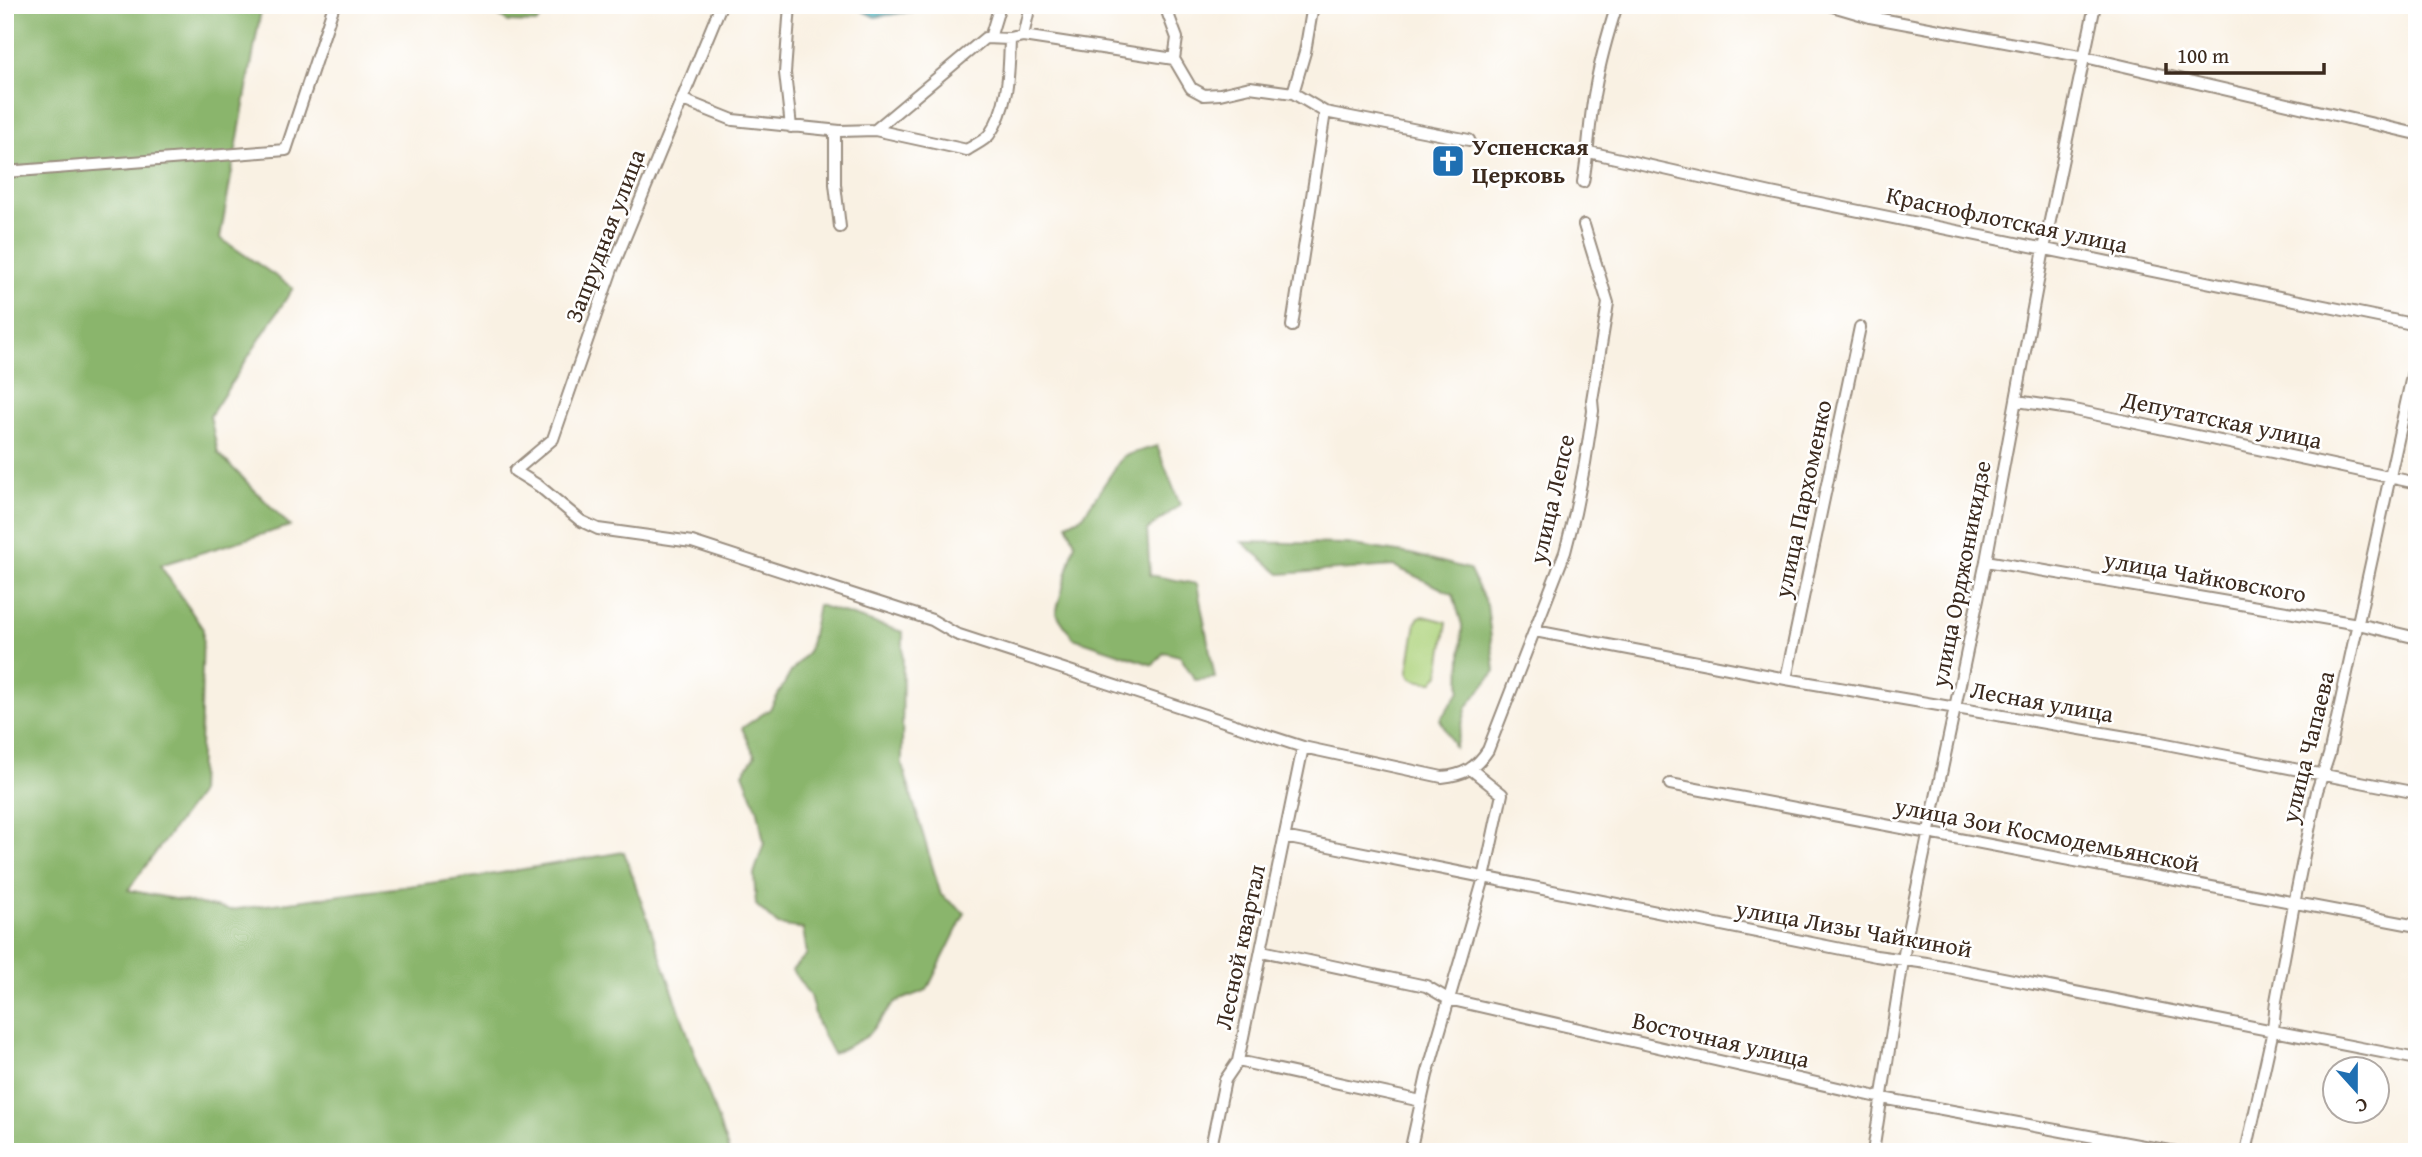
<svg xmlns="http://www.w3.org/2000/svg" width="2422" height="1157" font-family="'Gentium Book Plus',serif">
<rect width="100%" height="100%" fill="#fff"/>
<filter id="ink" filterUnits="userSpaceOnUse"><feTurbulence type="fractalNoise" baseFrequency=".0143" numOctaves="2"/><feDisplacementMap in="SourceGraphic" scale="14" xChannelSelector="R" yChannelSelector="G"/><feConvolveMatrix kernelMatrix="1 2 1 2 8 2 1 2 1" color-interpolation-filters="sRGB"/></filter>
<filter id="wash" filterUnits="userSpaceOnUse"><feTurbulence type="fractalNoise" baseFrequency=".00686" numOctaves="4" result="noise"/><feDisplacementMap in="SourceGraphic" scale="28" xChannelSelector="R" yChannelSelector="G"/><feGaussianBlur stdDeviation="1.57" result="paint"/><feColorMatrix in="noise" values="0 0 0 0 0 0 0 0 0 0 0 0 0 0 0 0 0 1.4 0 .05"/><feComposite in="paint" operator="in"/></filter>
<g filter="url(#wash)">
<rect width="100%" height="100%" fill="#f9f1e3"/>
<path fill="#aed37d" stroke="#747e4e" stroke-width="2" d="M1424 616 1447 622 1439 674 1433 682C1422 681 1411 683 1408 671L1416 622 1419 617Z"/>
<path fill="#8ab56c" stroke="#627045" stroke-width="2" d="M5 5H262L220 238 293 288 210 416 218 453 290 526 160 565 203 629 199 794 128 890 230 910 483 876 624 852 729 1152H5Z
M482 5H522L547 10 537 23 508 22Z
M1157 446 1180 505 1147 530 1150 575 1197 584 1215 678 1195 680 1180 656 1164 652 1153 665 1073 638 1056 613 1075 543 1067 524 1083 516 1123 456Z
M1242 542 1347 544 1411 554 1469 569 1487 605 1495 671 1467 707 1455 748 1440 719 1460 691 1462 625 1453 594 1394 566 1280 574Z
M818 605 903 632 902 764 941 895 965 913 927 990 895 1002 866 1037 833 1054 818 1025 810 996 792 970 807 954 803 929 778 925 756 905 754 874 764 843 758 811 743 773 755 756 742 728 770 709 791 672 809 650Z"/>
<path fill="#40afba" stroke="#3e6c6c" stroke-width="2" d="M851 5H923L913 11 875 17Z"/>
</g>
<g filter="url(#ink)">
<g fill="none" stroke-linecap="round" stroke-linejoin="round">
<defs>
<path id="minor" d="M721 5 612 269 553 439 515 471 539 486 581 521 598 529 692 542 932 620 956 634 1303 747 1442 777C1464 775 1476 768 1488 750L1565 552 1575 513 1585 463 1593 411 1592 400 1608 303 1584 225
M790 5 785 73 791 127
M1168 5V14L1177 38 1174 59
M1829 5 1870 17 2085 57 2417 134
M1023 36 1030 5
M990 38 1000 5
M1293 93 1325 112 1469 140
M683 100 733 120 840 131 875 130 985 38 1010 39 1023 36 1174 59 1191 88 1204 95 1220 94 1250 87 1293 93 1305 52 1313 5
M875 130 967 150C974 145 984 141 989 135 1009 107 1009 71 1010 39
M835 131V184L840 227
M1589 152 1771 193 2417 325
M5 172 286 150 334 5
M1583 182C1589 151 1589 120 1595 90 1600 61 1608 33 1617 5
M1292 326 1325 112
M2017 401 2070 409 2417 483
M1986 561 2358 624 2417 638
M1535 631 1786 679 2156 742 2417 793
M1786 679 1860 327
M1670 784 2417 926
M1284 837 1876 956 1927 963 2417 1059
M1262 951 1426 986 1448 999 1882 1098 2176 1152
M1238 1061 1421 1101
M1210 1152 1225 1080 1238 1061 1303 747
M1410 1152 1427 1075 1484 878 1502 794 1472 770
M1873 1152 1907 935 1986 561 2044 249 2095 5
M2246 1152 2273 1030 2276 1001 2294 904 2317 791 2329 755 2417 353"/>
</defs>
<use href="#minor" stroke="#9a8e80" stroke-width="14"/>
<use href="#minor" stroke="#fff" stroke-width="10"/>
</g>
</g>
<defs>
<symbol id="church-square" viewBox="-11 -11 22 22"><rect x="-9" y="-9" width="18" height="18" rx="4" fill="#1f6fb2" stroke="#fff"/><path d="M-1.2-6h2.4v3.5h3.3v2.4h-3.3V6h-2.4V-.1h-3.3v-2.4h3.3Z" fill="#fff"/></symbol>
</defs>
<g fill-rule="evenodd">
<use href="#church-square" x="1429" y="142" width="38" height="38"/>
</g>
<g text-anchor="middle" stroke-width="5" stroke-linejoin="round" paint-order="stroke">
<g font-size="24" font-weight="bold" fill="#3b2a1e" stroke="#fff" text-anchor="start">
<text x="1472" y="155">Успенская<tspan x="1472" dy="28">Церковь</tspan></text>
</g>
<g font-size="24" fill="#3b2a1e" stroke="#fff">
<text transform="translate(2007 220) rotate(12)" y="8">Краснофлотская улица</text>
<text transform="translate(605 236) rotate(-69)" y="8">Запрудная улица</text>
<text transform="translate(2222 420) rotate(12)" y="8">Депутатская улица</text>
<text transform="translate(1552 499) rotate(-77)" y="8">улица Лепсе</text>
<text transform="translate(1803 499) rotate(-78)" y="8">улица Пархоменко</text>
<text transform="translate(1961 574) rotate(-79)" y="8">улица Орджоникидзе</text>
<text transform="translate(2205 577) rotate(10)" y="8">улица Чайковского</text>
<text transform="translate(2042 702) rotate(10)" y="8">Лесная улица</text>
<text transform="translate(2308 747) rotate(-76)" y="8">улица Чапаева</text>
<text transform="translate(2047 835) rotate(11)" y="8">улица Зои Космодемьянской</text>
<text transform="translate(1854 929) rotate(10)" y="8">улица Лизы Чайкиной</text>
<text transform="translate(1240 947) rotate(-78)" y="8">Лесной квартал</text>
<text transform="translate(1721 1040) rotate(13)" y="8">Восточная улица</text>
</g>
</g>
<rect width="2422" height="1157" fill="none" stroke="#fff" stroke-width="28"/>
<g transform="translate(2356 1090) rotate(159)"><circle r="33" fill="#ffffff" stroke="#b1aaa5" stroke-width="2"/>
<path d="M0-5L12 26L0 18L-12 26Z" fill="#1f6fb2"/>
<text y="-10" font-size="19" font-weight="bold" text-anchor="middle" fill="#3b2a1e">С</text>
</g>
<path d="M2166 63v10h158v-10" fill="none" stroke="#3b2a1e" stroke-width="3.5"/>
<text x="2177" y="63" font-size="21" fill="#3b2a1e" stroke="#ffffff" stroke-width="5" paint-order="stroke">100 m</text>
</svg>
